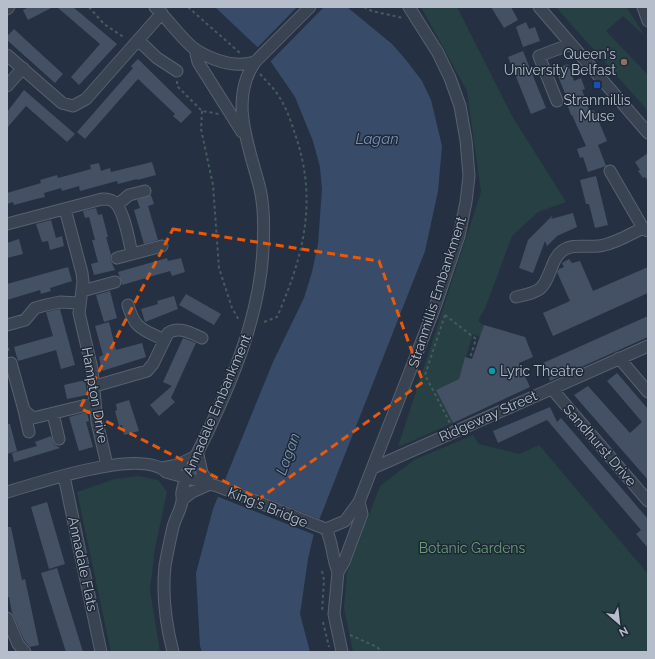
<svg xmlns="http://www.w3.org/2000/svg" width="655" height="659" font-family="Raleway,sans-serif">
<rect width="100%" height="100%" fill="#253142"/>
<path fill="#274043" d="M421 7H457L512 116 566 202 538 212 512 236 486 306 478 321 484 325 480 337 473 334 459 379 436 390 453 423 398 447 481 192 467 91Z
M556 7 627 8 645 36 623 16 606 31 648 75V111Z
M473 435 479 444 519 454 539 445 648 574V652H353L344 608 347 573 380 486 414 460Z
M139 476 158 480 167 492 155 548 150 590 160 652H111L77 492 115 479Z"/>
<path fill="#384c6a" d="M215 7H347L392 44 406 60 422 81 431 100 442 146 438 191 425 251 314 533 308 559 300 614 310 652H202L200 646 196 573 213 509 273 362 304 298 312 272 318 244 322 189 320 167 313 141 295 97 267 56Z"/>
<path fill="#253142" d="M297 7H324L269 63 257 48Z
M222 481 322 520 315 535 216 496Z"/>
<path fill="#445164" d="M29 7H53L28 20 23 10Z
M57 7H73L117 44 79 85 71 77 100 44Z
M491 7H511L518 20 504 28Z
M526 22 529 29 535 27 540 41 523 47 516 27Z
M14 29 63 74 55 83 7 40V36Z
M523 51 546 108 531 114 508 57Z
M138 59 192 112 181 123 173 116 175 114 138 79 85 139 77 132 133 68 131 66Z
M568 64 574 81 581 78 585 89 582 90 590 112 594 110 607 141 598 145 606 166 588 172 583 157 580 158 577 149 586 146 572 115H571L567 104 569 103 555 69Z
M24 90 75 134 67 142 26 106 7 128V112Z
M648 153V181L645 177 643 178 638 171 640 170 635 162Z
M152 162 156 175 137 180V179L118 184 117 181 80 191 79 186 62 191 61 188 44 193 45 197 36 199 14 205 13 202 7 204V193L41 183 40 180 57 175 58 178 91 169 90 165 99 163 101 171 110 168 111 172Z
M596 176 608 225 595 228 589 204H586L580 180Z
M151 195 154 204 148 206 158 240 144 244 134 210 140 208 137 200Z
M96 208 98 215 102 214 108 237H106L111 255 110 259 115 270 94 275 91 264 98 262 92 240H95L89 217 85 218 83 211Z
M573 213 577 227 557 236 547 246 545 241 533 273 519 268 528 240 553 215 551 219Z
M51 220 56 238 62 236 64 246 50 250 48 241 42 242 36 224Z
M19 239 23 254 7 258V243Z
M167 258 168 261 181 258 185 272 172 276 170 271 122 285 118 272Z
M569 259 572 263 580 261 593 291 648 267V293L553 336 543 313 570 301 557 272 559 269 564 267 562 263Z
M68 267 72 281 50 288 51 291 41 294 40 290 7 300V284Z
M110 291 117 318 104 322 96 295Z
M186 294 221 314 214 325 179 305Z
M174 296 178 309 145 322 141 309 158 304 157 301Z
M60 309 75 365 61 369 56 350 18 361 14 347 53 336 46 312Z
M648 316V337L550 381 543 363Z
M109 322 116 350 142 343 146 357 102 371 99 357 103 355 95 326Z
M484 325 525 337 533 357 519 363 530 387 453 423 436 390 459 379 465 357 472 359Z
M183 338 196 343 171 398 175 402 159 416 150 405 172 386 163 382Z
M617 373 648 409V480L574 395 588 386 630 433 642 422 607 381Z
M85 380 87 395 67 399 64 385Z
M129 400 139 431 124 435 122 425 119 426 115 411 117 410 116 404Z
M550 407 557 422 561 418 648 519V548L636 534 641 530 547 420 498 443 493 431Z
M87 412 89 421 86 422 93 447 79 451 69 417Z
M7 424H10L17 451 7 454Z
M51 436 54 444 60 448 14 462 12 453 37 446 35 442Z
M47 502 65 564 49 569 31 507Z
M7 527H11L22 580 25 579 39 645 30 647 24 640 12 613 9 597H7Z
M57 568 83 652H66L41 573Z"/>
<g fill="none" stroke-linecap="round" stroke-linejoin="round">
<defs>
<path id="minor" d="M155 7C168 19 183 41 196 50 214 61 235 68 255 62
M539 7 648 133
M643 7 648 21
M7 9 9 7
M138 40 157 58 177 71
M195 49 198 62 242 132
M7 55 62 103 73 106 86 99 162 13
M7 86 23 68
M557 101 539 56 571 44
M610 171 643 228
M117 205 129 195 145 191
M65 209 82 273 83 282 79 313 92 369 97 422 107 465
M7 224 102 199C106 199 111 199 114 202 124 209 129 241 132 254L162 246
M117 258 132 254
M82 291 115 282
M516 297C544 291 543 289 553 264 555 259 558 254 562 251 574 242 590 249 604 245 618 242 630 234 643 228L648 231
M128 305C135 330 143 329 164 340
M7 325 25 320 35 308 46 305 60 302 79 303
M619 358 648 392
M11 363 24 410 33 418 95 403
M95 386 147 371 153 364 168 333C180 326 190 333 202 338
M552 389 648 501
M24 410 29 432
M53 414 59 439
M198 455 202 473 210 484
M162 468 178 465 198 455
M373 468 648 346
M64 476 101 652
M7 492C39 483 142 447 166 472L217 486 326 529
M182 500 192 492 210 484
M326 529 345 521 359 502 435 307 459 236 466 202 469 176 466 140 460 106 450 78 438 53 409 7
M326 529C333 543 332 558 338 572
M7 618 18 644 25 652
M173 652C166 625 162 594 165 566 167 554 170 540 173 527 175 518 181 510 182 501 183 498 181 495 182 492 184 476 203 443 210 427 233 378 254 326 261 272 264 245 266 216 260 189 250 148 228 101 255 62L310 7
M342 652 334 614 338 572 344 562 362 514 359 502"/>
</defs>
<use href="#minor" stroke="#57616f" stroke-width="13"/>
<path stroke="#455c5f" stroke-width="2" stroke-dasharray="3 3" stroke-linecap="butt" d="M89 7 104 24 125 38
M188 7 241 54
M364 7 372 11 403 18
M260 74C266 81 273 87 278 95 286 107 291 121 295 134 318 200 304 255 277 317L264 322
M177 81V86L202 111 219 114
M202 111 201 129 213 185 219 268 232 308 239 320
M445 315 425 375 450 423
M445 315 476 339 470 358
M7 342 9 354
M322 571 324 580 322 612
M323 622 329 647
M350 635 377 647 382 652"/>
<use href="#minor" stroke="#394351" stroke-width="11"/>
</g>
<path fill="none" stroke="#e8590c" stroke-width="3" stroke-dasharray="8 5" stroke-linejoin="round" d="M173 229 379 261 423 382 259 499 80 408Z"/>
<circle fill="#8d6e63" stroke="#1e2837" stroke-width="1.5" cx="624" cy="62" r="4"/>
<rect fill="#1a4fb4" stroke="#1e2837" stroke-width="1.5" x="593" y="81" width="8" height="8" rx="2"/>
<circle fill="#0f9aa8" stroke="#1e2837" stroke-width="1.5" cx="492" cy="371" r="4"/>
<g text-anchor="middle" stroke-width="3" stroke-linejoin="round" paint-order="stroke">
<g font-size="14" fill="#b6becc" stroke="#1e2837" text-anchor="end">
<text x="616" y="59">Queen's<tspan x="616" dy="16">University Belfast</tspan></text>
<text x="597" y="105" text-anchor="middle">Stranmillis<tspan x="597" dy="16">Muse</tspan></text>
<text x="500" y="376" text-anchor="start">Lyric Theatre</text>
</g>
<g font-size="14" fill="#b6becc" stroke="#1e2837">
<text transform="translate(437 292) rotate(-72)" y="5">Stranmillis Embankment</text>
<text transform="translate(95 395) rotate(80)" y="5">Hampton Drive</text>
<text transform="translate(217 405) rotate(-67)" y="5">Annadale Embankment</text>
<text transform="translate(488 416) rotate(-24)" y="5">Ridgeway Street</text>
<text transform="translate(600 445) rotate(49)" y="5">Sandhurst Drive</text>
<text transform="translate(268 507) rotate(22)" y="5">King's Bridge</text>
<text transform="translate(83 564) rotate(78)" y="5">Annadale Flats</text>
</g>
<g font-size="14" fill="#6c9d77" stroke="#1e2837">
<text x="472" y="553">Botanic Gardens</text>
</g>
<g font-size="15" font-style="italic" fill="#7c94b4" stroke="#1e2837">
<text x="377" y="144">Lagan</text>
<text transform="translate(288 454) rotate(-70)" y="5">Lagan</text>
</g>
</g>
<rect width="655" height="659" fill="none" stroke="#b6becc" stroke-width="16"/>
<g transform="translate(619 623) rotate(152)" stroke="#1e2837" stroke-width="3" paint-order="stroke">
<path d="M0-3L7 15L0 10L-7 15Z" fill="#b6becc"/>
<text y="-6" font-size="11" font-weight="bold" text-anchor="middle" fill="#b6becc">N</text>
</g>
</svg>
